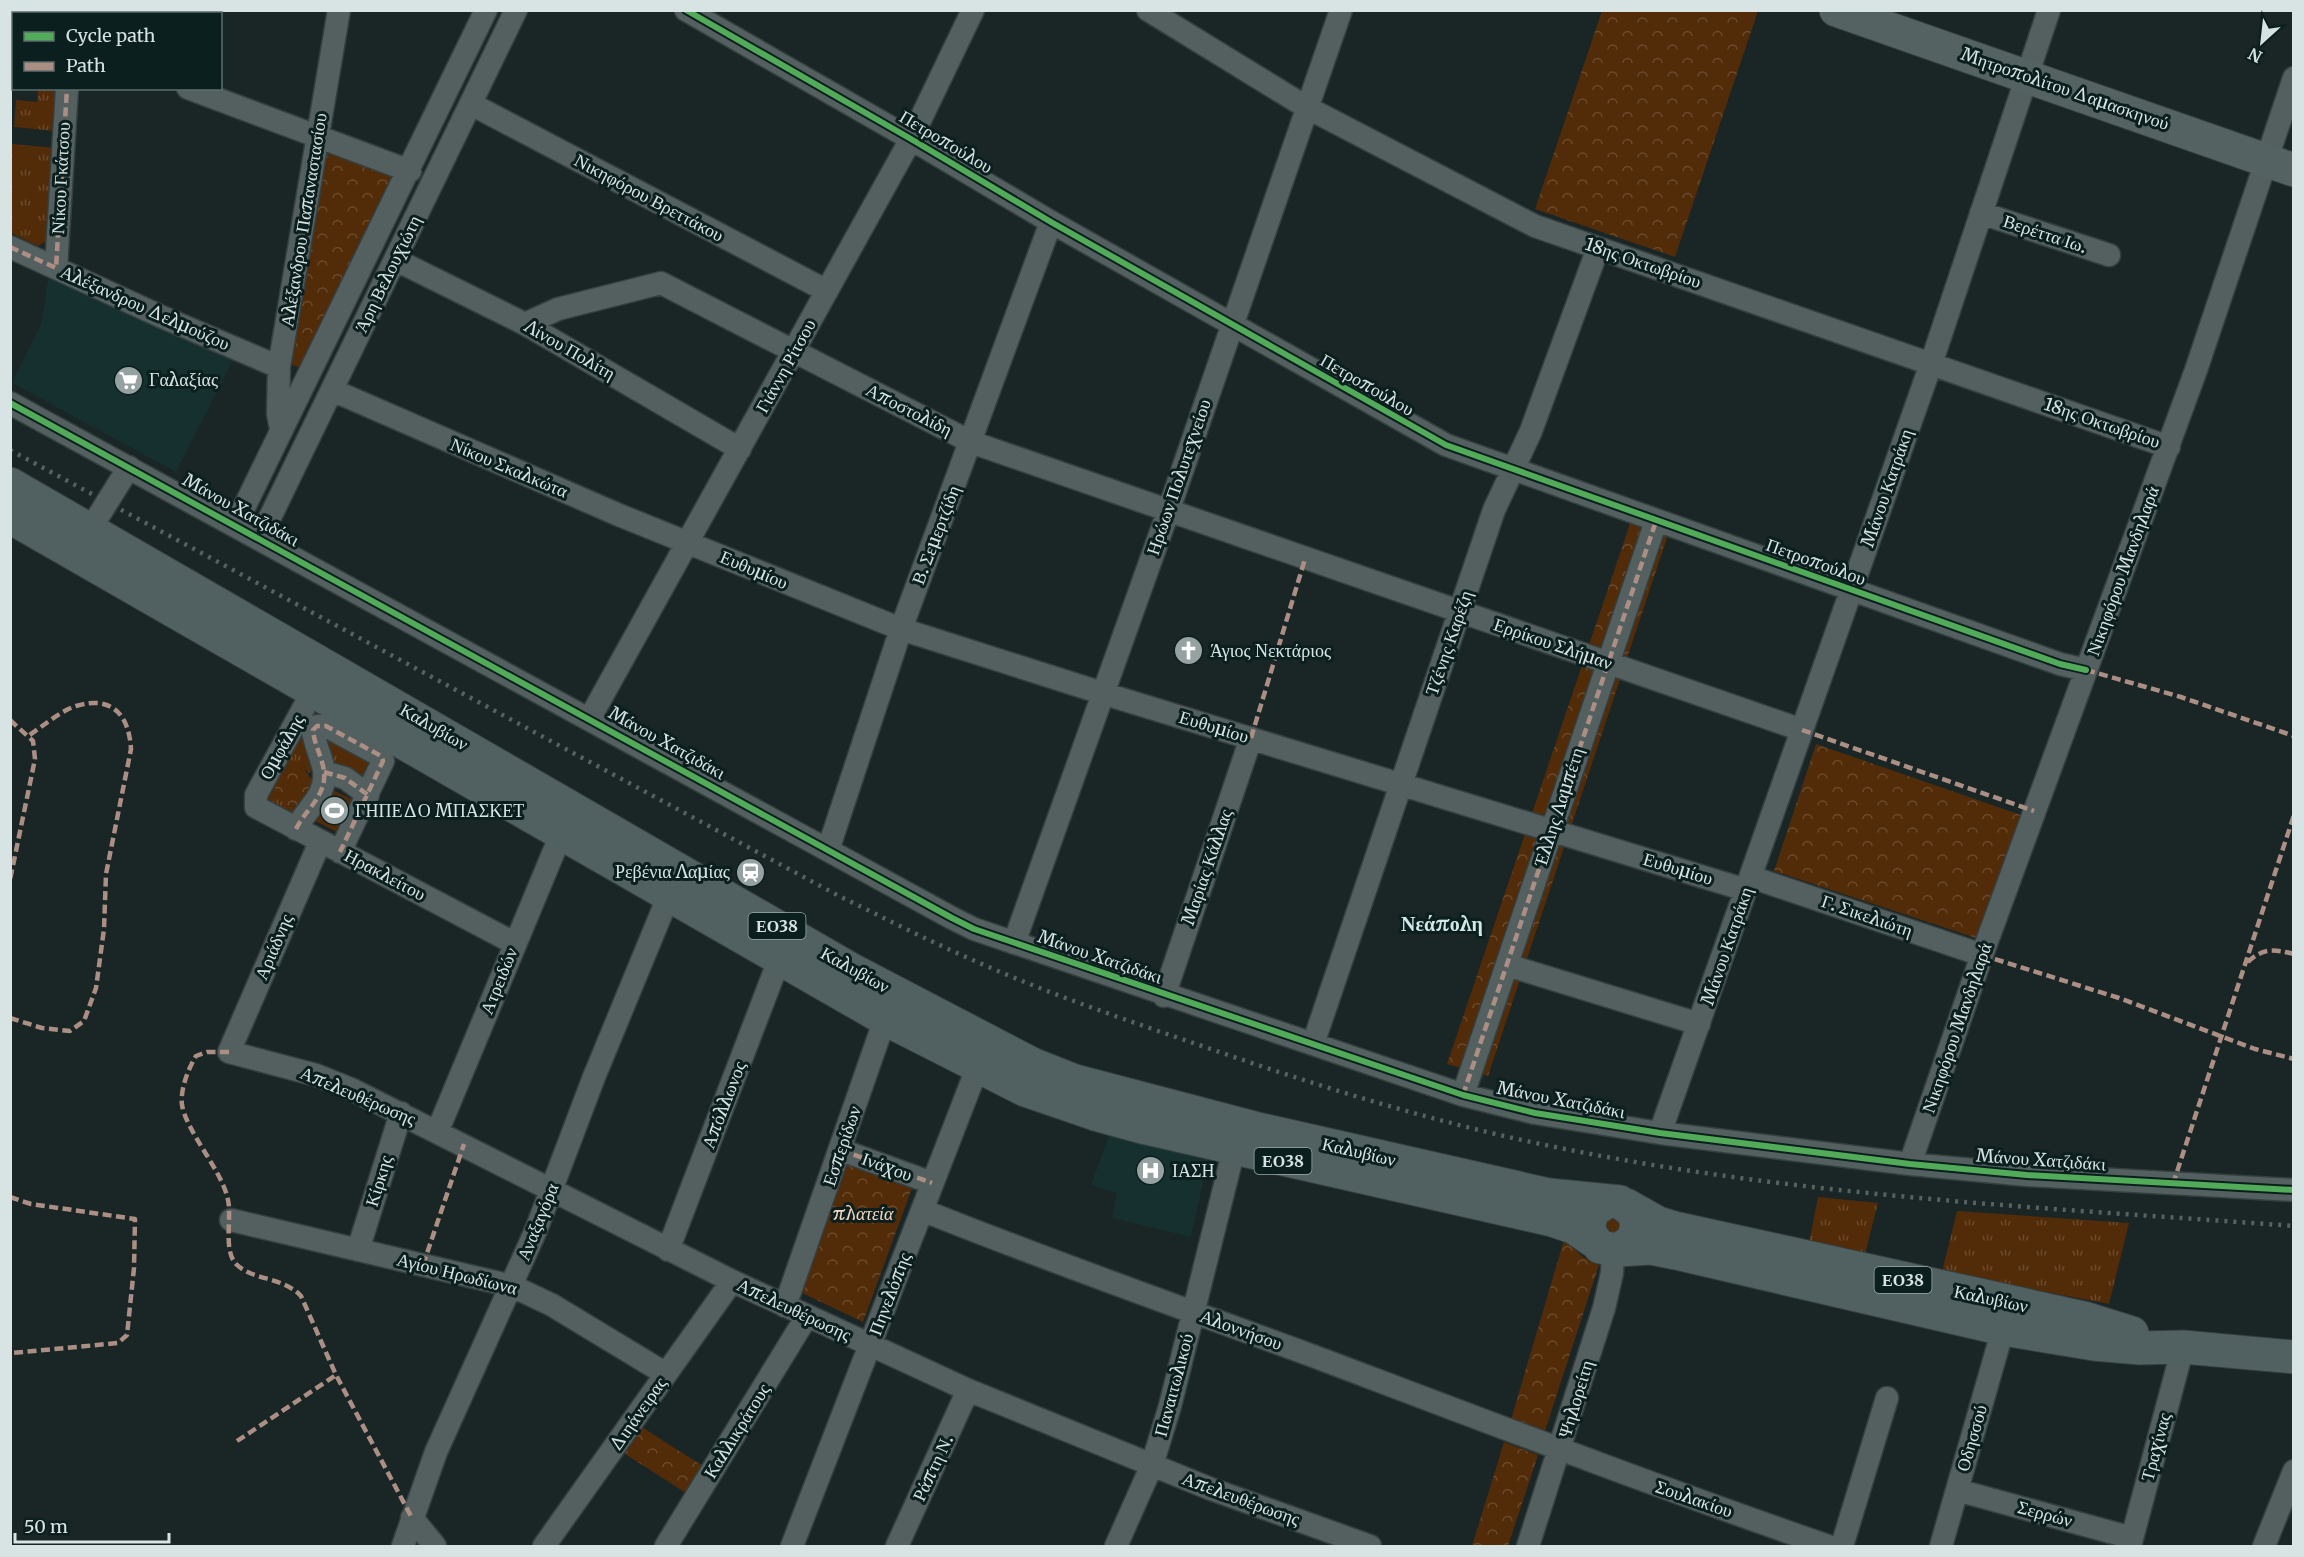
<svg xmlns="http://www.w3.org/2000/svg" width="2304" height="1557" font-family="Merriweather,serif">
<defs>
<pattern id="grass-tufts" width="24" height="20" patternUnits="userSpaceOnUse" patternTransform="scale(1.5)"><rect width="24" height="20" fill="#522b09"/><path d="M3 7l-1-3M5 7V3M7 7l1-3M15 17l-1-3M17 17v-4M19 17l1-3" fill="none" stroke="#6a4a2d"/></pattern>
<pattern id="park-crowns" width="20" height="18" patternUnits="userSpaceOnUse" patternTransform="scale(1.5)"><rect width="20" height="18" fill="#522b09"/><path d="M2 6a3 3 0 1 1 6 0M12 15a3 3 0 1 1 6 0" fill="none" stroke="#6a4a2d"/></pattern>
</defs>
<rect width="100%" height="100%" fill="#1a2525"/>
<path fill="#163030" d="M49 275 234 358 176 472 12 383 41 324Z
M1110 1132 1209 1156 1191 1237 1112 1218 1117 1193 1091 1185Z"/>
<path fill="url(#grass-tufts)" d="M38 89H58L55 131 14 127 16 100 37 102Z
M12 144 55 148 50 239 38 246 11 233Z
M298 735 307 741 313 766 309 773 304 769 290 807H295L294 816 265 801Z
M327 740H331L373 764 363 784 353 769 332 763 325 743Z
M1818 1197 1878 1203 1865 1254 1809 1243Z
M1957 1211 2129 1223 2109 1304 1942 1272Z"/>
<path fill="url(#park-crowns)" d="M1602 11H1758L1675 257 1535 209Z
M326 148 396 173 302 366 297 367 289 363Z
M1633 515 1670 529 1488 1076 1447 1064Z
M1816 744 2021 815 1979 939 1774 871Z
M291 767 304 769 315 784 297 807C271 806 267 775 291 767Z
M841 1162 912 1188 863 1322 798 1291Z
M1613 1210 1626 1233 1600 1236 1598 1232Z
M1564 1240 1583 1257 1599 1265 1544 1434 1510 1423Z
M637 1424 706 1468 689 1495 619 1450Z
M1504 1442 1538 1455 1508 1546H1472Z"/>
<path fill="#522b09" d="M331 789 353 800 337 832 315 821Z"/>
<g fill="none" stroke-linecap="round" stroke-linejoin="round">
<defs>
<path id="street" d="M686 10 911 139 1051 222 1446 445 2060 664 2086 670
M1148 10 1306 107 1535 226 2169 447
M10 25 14 26
M188 88 410 171
M471 104 827 291
M1981 213 2109 255
M10 247 160 316 279 367
M396 260 525 324 740 449
M56 268 67 88
M525 324 558 309 661 283 971 442 1802 730
M332 390 619 515 901 629 1102 693 1746 890
M10 403 952 918 974 929 1463 1095 1535 1113 1660 1133 1910 1164 2027 1175 2294 1190
M281 429 278 414 279 367 339 10
M236 524 486 10
M91 528 129 467
M260 538 516 10
M314 689 256 795V807L514 943
M590 718 911 139 973 10
M324 772 345 778 368 795
M296 829C305 810 327 796 324 771 322 757 314 744 313 730L317 726H326L381 756 383 761 340 852
M320 842 229 1052 316 1075 353 1090 732 1281 968 1390 1211 1489 1370 1546
M828 850 901 629 1051 222
M1751 877 1982 955
M1014 943 1168 512 1341 10
M1507 965 1699 1024
M1164 996 1251 738
M1313 1044 1494 510 1531 431 1598 248
M1463 1095 1656 521
M438 1130 562 832
M1660 1133 1931 364 2049 10
M841 1150 932 1183
M1910 1164 1982 955 2196 370 2294 78
M922 1210C1051 1262 1183 1308 1313 1356 1485 1421 1655 1486 1828 1546
M231 1220 512 1286 552 1305 666 1374
M358 1250 401 1113
M668 1250 779 960
M785 1306 885 1019
M1957 1490 2132 1538
M412 1518 435 1546
M403 1546 436 1452 536 1230 594 1077 669 895
M544 1546 732 1281
M666 1546 807 1316
M792 1546 983 1053
M897 1546 968 1390
M1116 1546 1152 1465 1170 1406 1234 1149
M1528 1546 1604 1308 1612 1273 1613 1250
M1842 1546 1887 1398
M1941 1546 2003 1329
M2130 1546 2183 1347
M2264 1546 2294 1471"/>
<path id="secondary" d="M1836 10 2294 170"/>
<path id="primary" d="M10 484 852 970 1032 1064 1075 1081 1254 1128 1549 1195 1620 1202 1634 1213 1637 1226 1633 1240 1618 1250 1600 1247 1588 1231 1592 1211 1609 1201
M10 517 885 1019 1025 1090 1095 1114 1146 1128 1552 1220 1573 1227 1592 1240
M1626 1205 1658 1223 1675 1228 2084 1318 2132 1333
M1618 1250 1651 1248 1676 1253 2003 1329 2094 1344 2140 1348 2183 1347 2294 1357"/>
</defs>
<use href="#street" stroke="#353f3f" stroke-width="25"/>
<use href="#secondary" stroke="#353f3f" stroke-width="35"/>
<use href="#primary" stroke="#353f3f" stroke-width="35"/>
<use href="#street" stroke="#546060" stroke-width="22"/>
<use href="#secondary" stroke="#556262" stroke-width="33"/>
<use href="#primary" stroke="#516060" stroke-width="33"/>
<path stroke="#576161" stroke-width="4.5" stroke-dasharray="3 6" stroke-linecap="butt" d="M10 450 839 896C884 918 929 941 975 961 1049 994 1126 1020 1202 1046 1320 1087 1442 1125 1565 1149 1805 1197 2050 1208 2294 1226"/>
<path stroke="#ac8f84" stroke-width="4.5" stroke-dasharray="9 4.5" stroke-linecap="butt" d="M10 247 56 268 67 88
M2086 670 2181 697 2294 736
M10 720 33 741 35 759 10 880
M1802 730 2034 811
M1251 738 1305 559
M324 772 345 778 368 795
M296 829C305 810 327 796 324 771 322 757 314 744 313 730L317 726H326L381 756 383 761 340 852
M1982 955 2119 998 2255 1049 2294 1059
M2248 962C2262 948 2274 949 2294 954
M10 1018 42 1028 70 1031 84 1021 96 988 104 929 106 874 131 749C129 715 112 695 76 706 60 711 42 727 28 736
M229 1052H207L196 1056C188 1069 180 1090 182 1105 187 1133 222 1170 228 1200 232 1218 223 1250 236 1264 253 1281 282 1276 301 1296L336 1375 412 1518
M1463 1095 1656 521
M841 1150 932 1183
M2173 1184 2294 815
M10 1197 31 1204 135 1219 134 1268 127 1335 118 1343 12 1353
M423 1265 464 1144
M237 1441 336 1375"/>
<defs>
<path id="cycleway" d="M686 10 911 139 1051 222 1446 445 2060 664 2086 670
M10 403 952 918 974 929 1463 1095 1535 1113 1660 1133 1910 1164 2027 1175 2294 1190"/>
</defs>
<use href="#cycleway" stroke="#0c1f1f" stroke-width="10"/>
<use href="#cycleway" stroke="#51ab58" stroke-width="6"/>
</g>
<defs>
<symbol id="supermarket-disc" viewBox="-11 -11 22 22"><circle r="9.5" fill="#96a1a1" stroke="#0c1f1f"/><path d="M-6-5.5h2.5l.6 2H6L4.5 2H-2.5L-4.4-4H-6ZM-1.5 3.2a1.3 1.3 0 1 0 .1 0ZM3 3.2a1.3 1.3 0 1 0 .1 0Z" fill="#fff"/></symbol>
<symbol id="church-disc" viewBox="-11 -11 22 22"><circle r="9.5" fill="#96a1a1" stroke="#0c1f1f"/><path d="M-1.2-6h2.4v3.5h3.3v2.4h-3.3V6h-2.4V-.1h-3.3v-2.4h3.3Z" fill="#fff"/></symbol>
<symbol id="stadium-disc" viewBox="-11 -11 22 22"><circle r="9.5" fill="#96a1a1" stroke="#0c1f1f"/><path d="M0-5a6.5 5 0 1 0 0 10a6.5 5 0 1 0 0-10ZM-3.5-1.8h7v3.6h-7Z" fill="#fff"/></symbol>
<symbol id="station-disc" viewBox="-11 -11 22 22"><circle r="9.5" fill="#96a1a1" stroke="#0c1f1f"/><path d="M-3-6H3Q5-6 5-4V2Q5 4 3 4L4.5 6H3L1.5 4h-3L-3 6H-4.5L-3 4Q-5 4-5 2V-4Q-5-6-3-6ZM-3.5-4v3h7v-3ZM-3.5 1v1.5H-2V1ZM2 1v1.5H3.5V1Z" fill="#fff"/></symbol>
<symbol id="hospital-disc" viewBox="-11 -11 22 22"><circle r="9.5" fill="#96a1a1" stroke="#0c1f1f"/><path d="M-5-5h3v3.5h4V-5h3V5h-3V1.5h-4V5h-3Z" fill="#fff"/></symbol>
</defs>
<g fill-rule="evenodd">
<use href="#supermarket-disc" x="112" y="364" width="33" height="33"/>
<use href="#church-disc" x="1172" y="634" width="33" height="33"/>
<use href="#stadium-disc" x="318" y="794" width="33" height="33"/>
<use href="#station-disc" x="734" y="856" width="33" height="33"/>
<use href="#hospital-disc" x="1134" y="1154" width="33" height="33"/>
</g>
<g text-anchor="middle" stroke-width="6" stroke-linejoin="round" paint-order="stroke">
<g fill="#0c1f1f" stroke="#9ba9a9" stroke-width="1.5">
<rect x="748.5" y="913" width="57" height="26" rx="4.5"/>
<rect x="1254.5" y="1148" width="57" height="26" rx="4.5"/>
<rect x="1874.5" y="1267" width="57" height="26" rx="4.5"/>
</g>
<g font-size="16" font-weight="bold" fill="#d8e4e4">
<text x="777" y="932">ΕΟ38</text>
<text x="1283" y="1167">ΕΟ38</text>
<text x="1903" y="1286">ΕΟ38</text>
</g>
<g font-size="18" fill="#d8e4e4" stroke="#0c1f1f">
<text transform="translate(2065 89) rotate(19)" y="6">Μητροπολίτου Δαμασκηνού</text>
<text transform="translate(946 142) rotate(31)" y="6">Πετροπούλου</text>
<text transform="translate(61 178) rotate(-87)" y="6">Νίκου Γκάτσου</text>
<text transform="translate(649 198) rotate(28)" y="6">Νικηφόρου Βρεττάκου</text>
<text transform="translate(304 220) rotate(-81)" y="6">Αλέξανδρου Παπαναστασίου</text>
<text transform="translate(2045 234) rotate(18)" y="6">Βερέττα Ιω.</text>
<text transform="translate(1643 263) rotate(19)" y="6">18ης Οκτωβρίου</text>
<text transform="translate(388 274) rotate(-64)" y="6">Άρη Βελουχιώτη</text>
<text transform="translate(145 308) rotate(24)" y="6">Αλέξανδρου Δελμούζου</text>
<text transform="translate(570 350) rotate(30)" y="6">Λίνου Πολίτη</text>
<text transform="translate(786 366) rotate(-61)" y="6">Γιάννη Ρίτσου</text>
<text transform="translate(1367 385) rotate(30)" y="6">Πετροπούλου</text>
<text transform="translate(909 410) rotate(27)" y="6">Αποστολίδη</text>
<text transform="translate(2102 423) rotate(19)" y="6">18ης Οκτωβρίου</text>
<text transform="translate(509 468) rotate(23)" y="6">Νίκου Σκαλκώτα</text>
<text transform="translate(1179 477) rotate(-71)" y="6">Ηρώων Πολυτεχνείου</text>
<text transform="translate(1887 488) rotate(-71)" y="6">Μάνου Κατράκη</text>
<text transform="translate(241 510) rotate(29)" y="6">Μάνου Χατζιδάκι</text>
<text transform="translate(936 535) rotate(-69)" y="6">Β. Σεμερτζίδη</text>
<text transform="translate(1816 562) rotate(20)" y="6">Πετροπούλου</text>
<text transform="translate(754 570) rotate(23)" y="6">Ευθυμίου</text>
<text transform="translate(2123 571) rotate(-70)" y="6">Νικηφόρου Μανδηλαρά</text>
<text transform="translate(1449 643) rotate(-71)" y="6">Τζένης Καρέζη</text>
<text transform="translate(1553 644) rotate(19)" y="6">Ερρίκου Σλήμαν</text>
<text transform="translate(434 727) rotate(30)" y="6">Καλυβίων</text>
<text transform="translate(1214 727) rotate(17)" y="6">Ευθυμίου</text>
<text transform="translate(667 743) rotate(29)" y="6">Μάνου Χατζιδάκι</text>
<text transform="translate(282 747) rotate(-61)" y="6">Ομφάλης</text>
<text transform="translate(1559 807) rotate(-72)" y="6">Έλλης Λαμπέτη</text>
<text transform="translate(1207 867) rotate(-71)" y="6">Μαρίας Κάλλας</text>
<text transform="translate(1678 869) rotate(17)" y="6">Ευθυμίου</text>
<text transform="translate(385 875) rotate(28)" y="6">Ηρακλείτου</text>
<text transform="translate(1867 916) rotate(19)" y="6">Γ. Σικελιώτη</text>
<text transform="translate(1727 946) rotate(-71)" y="6">Μάνου Κατράκη</text>
<text transform="translate(274 947) rotate(-67)" y="6">Αριάδνης</text>
<text transform="translate(1100 957) rotate(19)" y="6">Μάνου Χατζιδάκι</text>
<text transform="translate(855 970) rotate(29)" y="6">Καλυβίων</text>
<text transform="translate(499 981) rotate(-68)" y="6">Ατρειδών</text>
<text transform="translate(1957 1028) rotate(-71)" y="6">Νικηφόρου Μανδηλαρά</text>
<text transform="translate(358 1096) rotate(23)" y="6">Απελευθέρωσης</text>
<text transform="translate(1561 1100) rotate(11)" y="6">Μάνου Χατζιδάκι</text>
<text transform="translate(724 1105) rotate(-69)" y="6">Απόλλωνος</text>
<text transform="translate(842 1146) rotate(-71)" y="6">Εσπερίδων</text>
<text transform="translate(1359 1152) rotate(13)" y="6">Καλυβίων</text>
<text transform="translate(2041 1160) rotate(4)" y="6">Μάνου Χατζιδάκι</text>
<text transform="translate(887 1167) rotate(20)" y="6">Ινάχου</text>
<text transform="translate(379 1181) rotate(-73)" y="6">Κίρκης</text>
<text transform="translate(538 1222) rotate(-68)" y="6">Αναξαγόρα</text>
<text transform="translate(457 1274) rotate(14)" y="6">Αγίου Ηρωδίωνα</text>
<text transform="translate(890 1294) rotate(-69)" y="6">Πηνελόπης</text>
<text transform="translate(1991 1299) rotate(12)" y="6">Καλυβίων</text>
<text transform="translate(794 1310) rotate(25)" y="6">Απελευθέρωσης</text>
<text transform="translate(1241 1330) rotate(20)" y="6">Αλοννήσου</text>
<text transform="translate(1174 1385) rotate(-75)" y="6">Παναιτωλικού</text>
<text transform="translate(1576 1399) rotate(-73)" y="6">Ψηλορείτη</text>
<text transform="translate(638 1414) rotate(-55)" y="6">Διηάνειρας</text>
<text transform="translate(737 1431) rotate(-58)" y="6">Καλλικράτους</text>
<text transform="translate(1972 1438) rotate(-74)" y="6">Οδησσού</text>
<text transform="translate(2156 1447) rotate(-75)" y="6">Τραχίνας</text>
<text transform="translate(933 1468) rotate(-65)" y="6">Ράπτη Ν.</text>
<text transform="translate(1241 1499) rotate(20)" y="6">Απελευθέρωσης</text>
<text transform="translate(1694 1499) rotate(19)" y="6">Σουλακίου</text>
<text transform="translate(2045 1514) rotate(15)" y="6">Σερρών</text>
</g>
<g font-size="18" fill="#d8e4e4" stroke="#0c1f1f" text-anchor="start">
<text x="149" y="386">Γαλαξίας</text>
<text x="1210" y="657">Άγιος Νεκτάριος</text>
<text x="355" y="817">ΓΗΠΕΔΟ ΜΠΑΣΚΕΤ</text>
<text x="730" y="878" text-anchor="end">Ρεβένια Λαμίας</text>
<text x="1172" y="1177">ΙΑΣΗ</text>
</g>
<g font-size="18" font-style="italic" fill="#f7d6c1" stroke="#0c1f1f">
<text x="863" y="1220">πλατεία</text>
</g>
<g font-size="20" font-weight="bold" fill="#d1e8e8" stroke="#0c1f1f">
<text x="1442" y="931">Νεάπολη</text>
</g>
</g>
<rect width="2304" height="1557" fill="none" stroke="#d8e4e4" stroke-width="24"/>
<rect x="12" y="12" width="210" height="78" fill="#0c1f1f" stroke="#5e6e6e" stroke-width="1.5"/>
<rect x="24" y="32" width="30" height="9" fill="#51ab58" stroke="#5e6e6e" stroke-width="1.5"/>
<text x="66" y="42" font-size="18" fill="#d8e4e4">Cycle path</text>
<rect x="24" y="62" width="30" height="9" fill="#ac8f84" stroke="#5e6e6e" stroke-width="1.5"/>
<text x="66" y="72" font-size="18" fill="#d8e4e4">Path</text>
<g transform="translate(2262 42) rotate(207)" stroke="#0c1f1f" stroke-width="4.5" paint-order="stroke">
<path d="M0-4.5L10 22L0 15L-10 22Z" fill="#d8e4e4"/>
<text y="-9" font-size="16" font-weight="bold" text-anchor="middle" fill="#d8e4e4">N</text>
</g>
<path d="M15 1533v9h154v-9" fill="none" stroke="#d8e4e4" stroke-width="3"/>
<text x="24" y="1533" font-size="18" fill="#d8e4e4" stroke="#0c1f1f" stroke-width="4.5" paint-order="stroke">50 m</text>
</svg>
